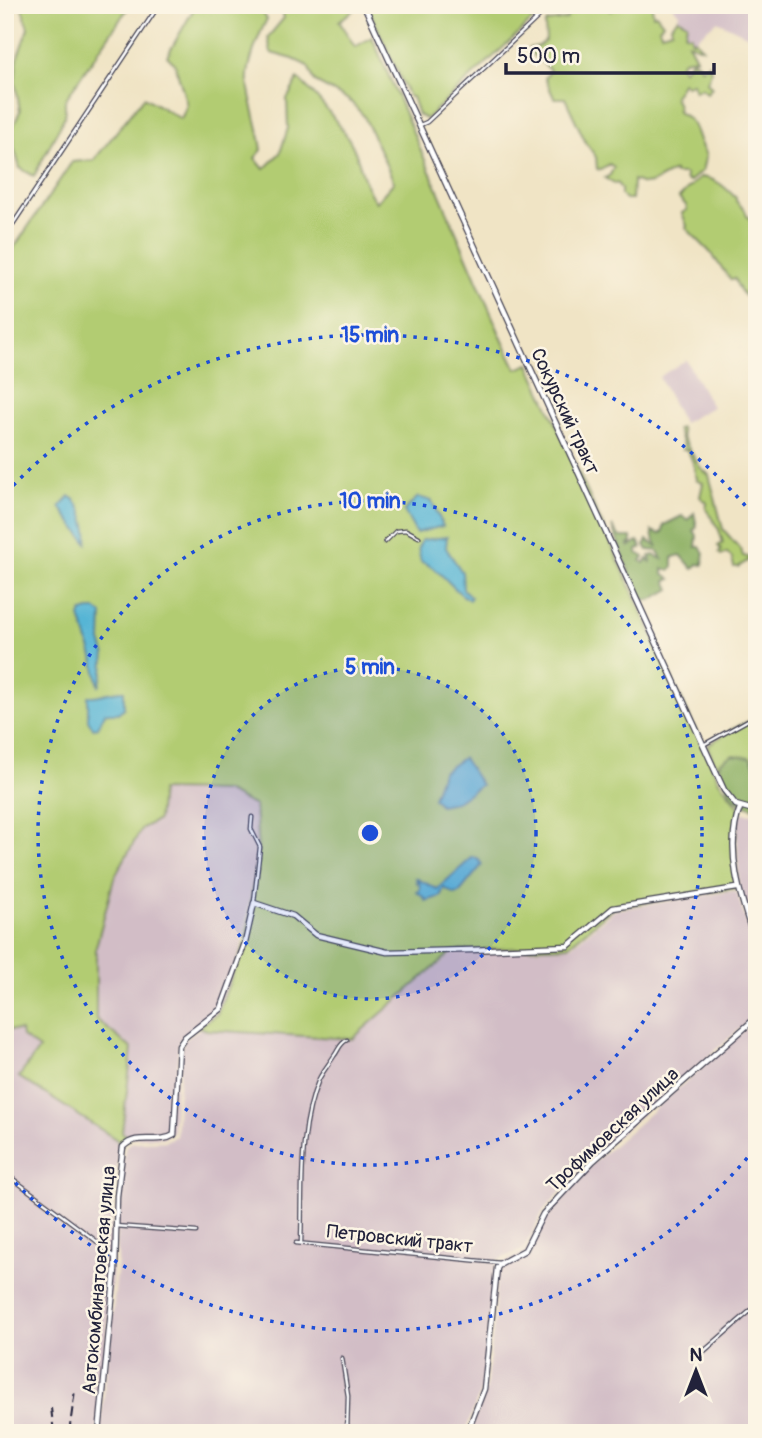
<svg xmlns="http://www.w3.org/2000/svg" width="762" height="1438" font-family="Pangolin,sans-serif">
<rect width="100%" height="100%" fill="#fcf5e5"/>
<filter id="ink" filterUnits="userSpaceOnUse"><feTurbulence type="fractalNoise" baseFrequency=".0143" numOctaves="2"/><feDisplacementMap in="SourceGraphic" scale="14" xChannelSelector="R" yChannelSelector="G"/><feConvolveMatrix kernelMatrix="1 2 1 2 8 2 1 2 1" color-interpolation-filters="sRGB"/></filter>
<filter id="wash" filterUnits="userSpaceOnUse"><feTurbulence type="fractalNoise" baseFrequency=".00686" numOctaves="4" result="noise"/><feDisplacementMap in="SourceGraphic" scale="28" xChannelSelector="R" yChannelSelector="G"/><feGaussianBlur stdDeviation="1.57" result="paint"/><feColorMatrix in="noise" values="0 0 0 0 0 0 0 0 0 0 0 0 0 0 0 0 0 1.4 0 .05"/><feComposite in="paint" operator="in"/></filter>
<g filter="url(#wash)">
<rect width="100%" height="100%" fill="#f0e4c5"/>
<path fill="#d2bdc6" d="M671 5H757V40L717 21 693 41 685 34 687 23 678 18 679 13Z
M686 360 712 407 683 423 659 377Z
M161 790 225 791 255 805 258 851 242 945 225 996 220 1008 212 1015 179 1041 173 1132 163 1138H129L122 1132 132 1049 96 1019V947L114 878Z
M743 813 757 814V942L739 889 737 824 740 815Z
M733 891 737 893 757 955V1014L591 1159 544 1210 523 1250 496 1261 482 1387 465 1433H100L118 1261 116 1223 125 1148 129 1143 135 1142 165 1141 176 1136 181 1051 184 1041 190 1035 200 1029 352 1039 453 953 570 947 615 910Z
M757 1019V1433H470L486 1389 494 1322 497 1268 501 1263 524 1252 545 1215 590 1166Z
M5 1029 21 1031 22 1037 39 1049 20 1077 117 1140 119 1145 111 1235 113 1272 97 1433H5Z"/>
<path fill="#b2cc72" stroke="#6a7756" stroke-width="2" d="M21 5H130L65 100V116L34 176 20 168 14 147 13 127 20 111 15 81 18 56 28 28Z
M196 5H256L267 19C259 34 246 67 248 83 251 106 259 127 262 150L255 158 264 169 280 153 288 128 287 99 298 79C312 90 346 131 353 147 362 166 363 186 376 202L394 182 364 116 349 100 315 82 308 66 293 59 271 53 268 37 284 18 281 5H352L354 10 339 21 355 47 372 37 503 341 517 369 529 364 719 781 740 808 735 842 737 888 613 908 568 946 453 951 352 1039 207 1030 198 1027 217 1014 245 943 253 903 251 902 258 851 255 806 225 791 161 790 158 820 142 828 114 878 96 947V1019L132 1049 122 1132 129 1138 119 1145 117 1140 19 1077 39 1049 22 1037 21 1031 5 1029V261L72 162 94 160 144 97 181 119 187 105 175 64 167 56Z
M367 5H549L426 119 418 115 412 97H409Z
M567 5H606L611 11 619 5H652L653 15 656 14 663 23 659 28 661 33 672 30 671 25 678 18 687 23 685 34 691 35V39L693 41 695 39 702 48 688 43 696 58 683 60 680 65 683 70 692 60 698 63 702 69 709 63 711 72 707 82 712 88 707 93 701 88 695 91 692 83 686 86 683 82 674 96 678 106 677 112C699 120 695 139 706 155L702 171 689 182 685 179 686 176 684 174H675L674 171 652 183 643 184 633 180 632 199H625L621 195V189L617 183 614 184 605 178 610 175 614 167 609 164 601 170 597 169 596 157 586 143 565 98H554L545 78 550 71C545 61 533 60 529 48L539 46 546 40 545 25 547 22 567 19Z
M700 177C716 178 725 187 736 198V201L745 210 747 216 757 226V304C747 299 738 290 735 279L731 280 709 251 686 228 687 226 682 213 687 210 686 205 679 198Z
M681 428 682 437 700 467 709 475 723 529 741 550 743 556 752 558 738 567H734L732 558 727 553 721 555 719 552 721 549 718 546 723 543 719 530 706 509 707 503 700 497 703 483 696 480 697 477 695 476C696 468 691 457 687 450H682L684 447 677 429Z
M757 717V769L750 757 720 762 719 766 715 763 707 746 732 729Z"/>
<path fill="#8db064" stroke="#586950" stroke-width="2" d="M694 513 697 527 694 530 697 536 696 547H700L704 553 703 565 698 564 693 569 681 555 673 557V567L670 570 663 569V573L671 579 666 581 670 589 651 600 639 599 612 526 620 537H631L632 543 628 545 629 547 638 541 642 548 637 550V553L644 557 641 561 644 563 648 559 651 563 650 556 654 555 662 559 658 551 648 550 645 545 647 540 658 547 653 538 652 531 659 534 663 532 664 525 682 516 688 520Z
M732 755 750 757 757 769V809C727 800 731 793 719 766L720 762Z"/>
<path fill="#57b5d5" stroke="#3c6c88" stroke-width="2" d="M70 496C82 504 89 528 87 543L60 507Z
M418 497 432 501 443 526 416 533 404 511Z
M447 537 446 548 462 572 463 589 471 597 469 600C451 589 441 568 421 562L418 548 422 540Z
M89 610H96L102 614 101 641 105 653 103 672 99 687 93 657 80 617 82 612Z
M124 691V708L118 713H105L98 727 93 728 88 720V696C101 697 111 690 124 691Z
M463 758 481 785 455 802 440 805 433 798 442 772Z
M473 857 479 860 482 865 459 893 454 894 444 888 440 897 425 901V898L417 892 420 890 419 882 417 883 416 878 437 889Z"/>
</g>
<g filter="url(#ink)">
<g fill="none" stroke-linecap="round" stroke-linejoin="round">
<defs>
<path id="street" d="M420 125 427 122 551 5
M5 236 159 5
M385 542 396 531 406 530 419 537
M705 744 757 715
M252 817 251 829 260 847 254 902
M5 975 7 995
M5 1173 95 1240 115 1258
M115 1226 196 1232
M296 1243 501 1263
M301 1243C303 1190 298 1129 319 1079 323 1071 329 1064 334 1056 339 1050 339 1044 347 1040
M342 1358 348 1396 347 1433
M695 1359 757 1305"/>
<path id="secondary" d="M364 5 724 790 736 805 757 811
M740 808C723 851 743 905 757 947
M99 1433 115 1270 117 1196 123 1147C137 1132 158 1145 174 1135L179 1046 185 1037 221 1009 245 943 254 903 293 916 316 935 387 952 471 950 568 946 613 908 737 888
M467 1433 484 1389 497 1268 501 1263 525 1250 543 1214 593 1161 757 1017"/>
</defs>
<use href="#street" stroke="#413f50" stroke-width="5"/>
<use href="#secondary" stroke="#413f50" stroke-width="7"/>
<use href="#street" stroke="#fff" stroke-width="2.5"/>
<use href="#secondary" stroke="#fff" stroke-width="4.5"/>
<path stroke="#22223b" stroke-width="2" stroke-dasharray="10 5" stroke-linecap="butt" d="M51 1408 54 1433
M5 1421 12 1433
M69 1433 75 1390"/>
</g>
</g>
<circle cx="370" cy="833" r="166" fill="#1d4ed8" fill-opacity=".12"/>
<g fill="none" stroke="#1d4ed8" stroke-width="3.5" stroke-dasharray="3.5 7">
<circle cx="370" cy="833" r="166"/>
<circle cx="370" cy="833" r="332"/>
<path d="M754 1150A498 498 0 0 1 6 1173M6 493A498 498 0 0 1 754 516"/>
</g>
<g text-anchor="middle" stroke-width="5" stroke-linejoin="round" paint-order="stroke">
<g font-size="19" fill="#22223b" stroke="#fcf5e5">
<text transform="translate(566 411) rotate(65)" y="7">Сокурский тракт</text>
<text transform="translate(612 1129) rotate(-43)" y="7">Трофимовская улица</text>
<text transform="translate(400 1238) rotate(6)" y="7">Петровский тракт</text>
<text transform="translate(98 1280) rotate(-85)" y="7">Автокомбинатовская улица</text>
</g>
</g>
<circle cx="370" cy="833" r="10" fill="#1d4ed8" stroke="#fcf5e5" stroke-width="3.5"/>
<g font-size="21" text-anchor="middle" font-weight="bold" fill="#1d4ed8" stroke="#fcf5e5" stroke-width="5" stroke-linejoin="round" paint-order="stroke">
<text x="370" y="342">15 min</text>
<text x="370" y="508">10 min</text>
<text x="370" y="674">5 min</text>
</g>
<rect width="762" height="1438" fill="none" stroke="#fcf5e5" stroke-width="28"/>
<g transform="translate(696 1371)" stroke="#fcf5e5" stroke-width="5" paint-order="stroke">
<path d="M0-5L12 26L0 18L-12 26Z" fill="#22223b"/>
<text y="-10" font-size="19" font-weight="bold" text-anchor="middle" fill="#22223b">N</text>
</g>
<path d="M506 63v10h208v-10" fill="none" stroke="#22223b" stroke-width="3.5"/>
<text x="517" y="63" font-size="21" fill="#22223b" stroke="#fcf5e5" stroke-width="5" paint-order="stroke">500 m</text>
</svg>
